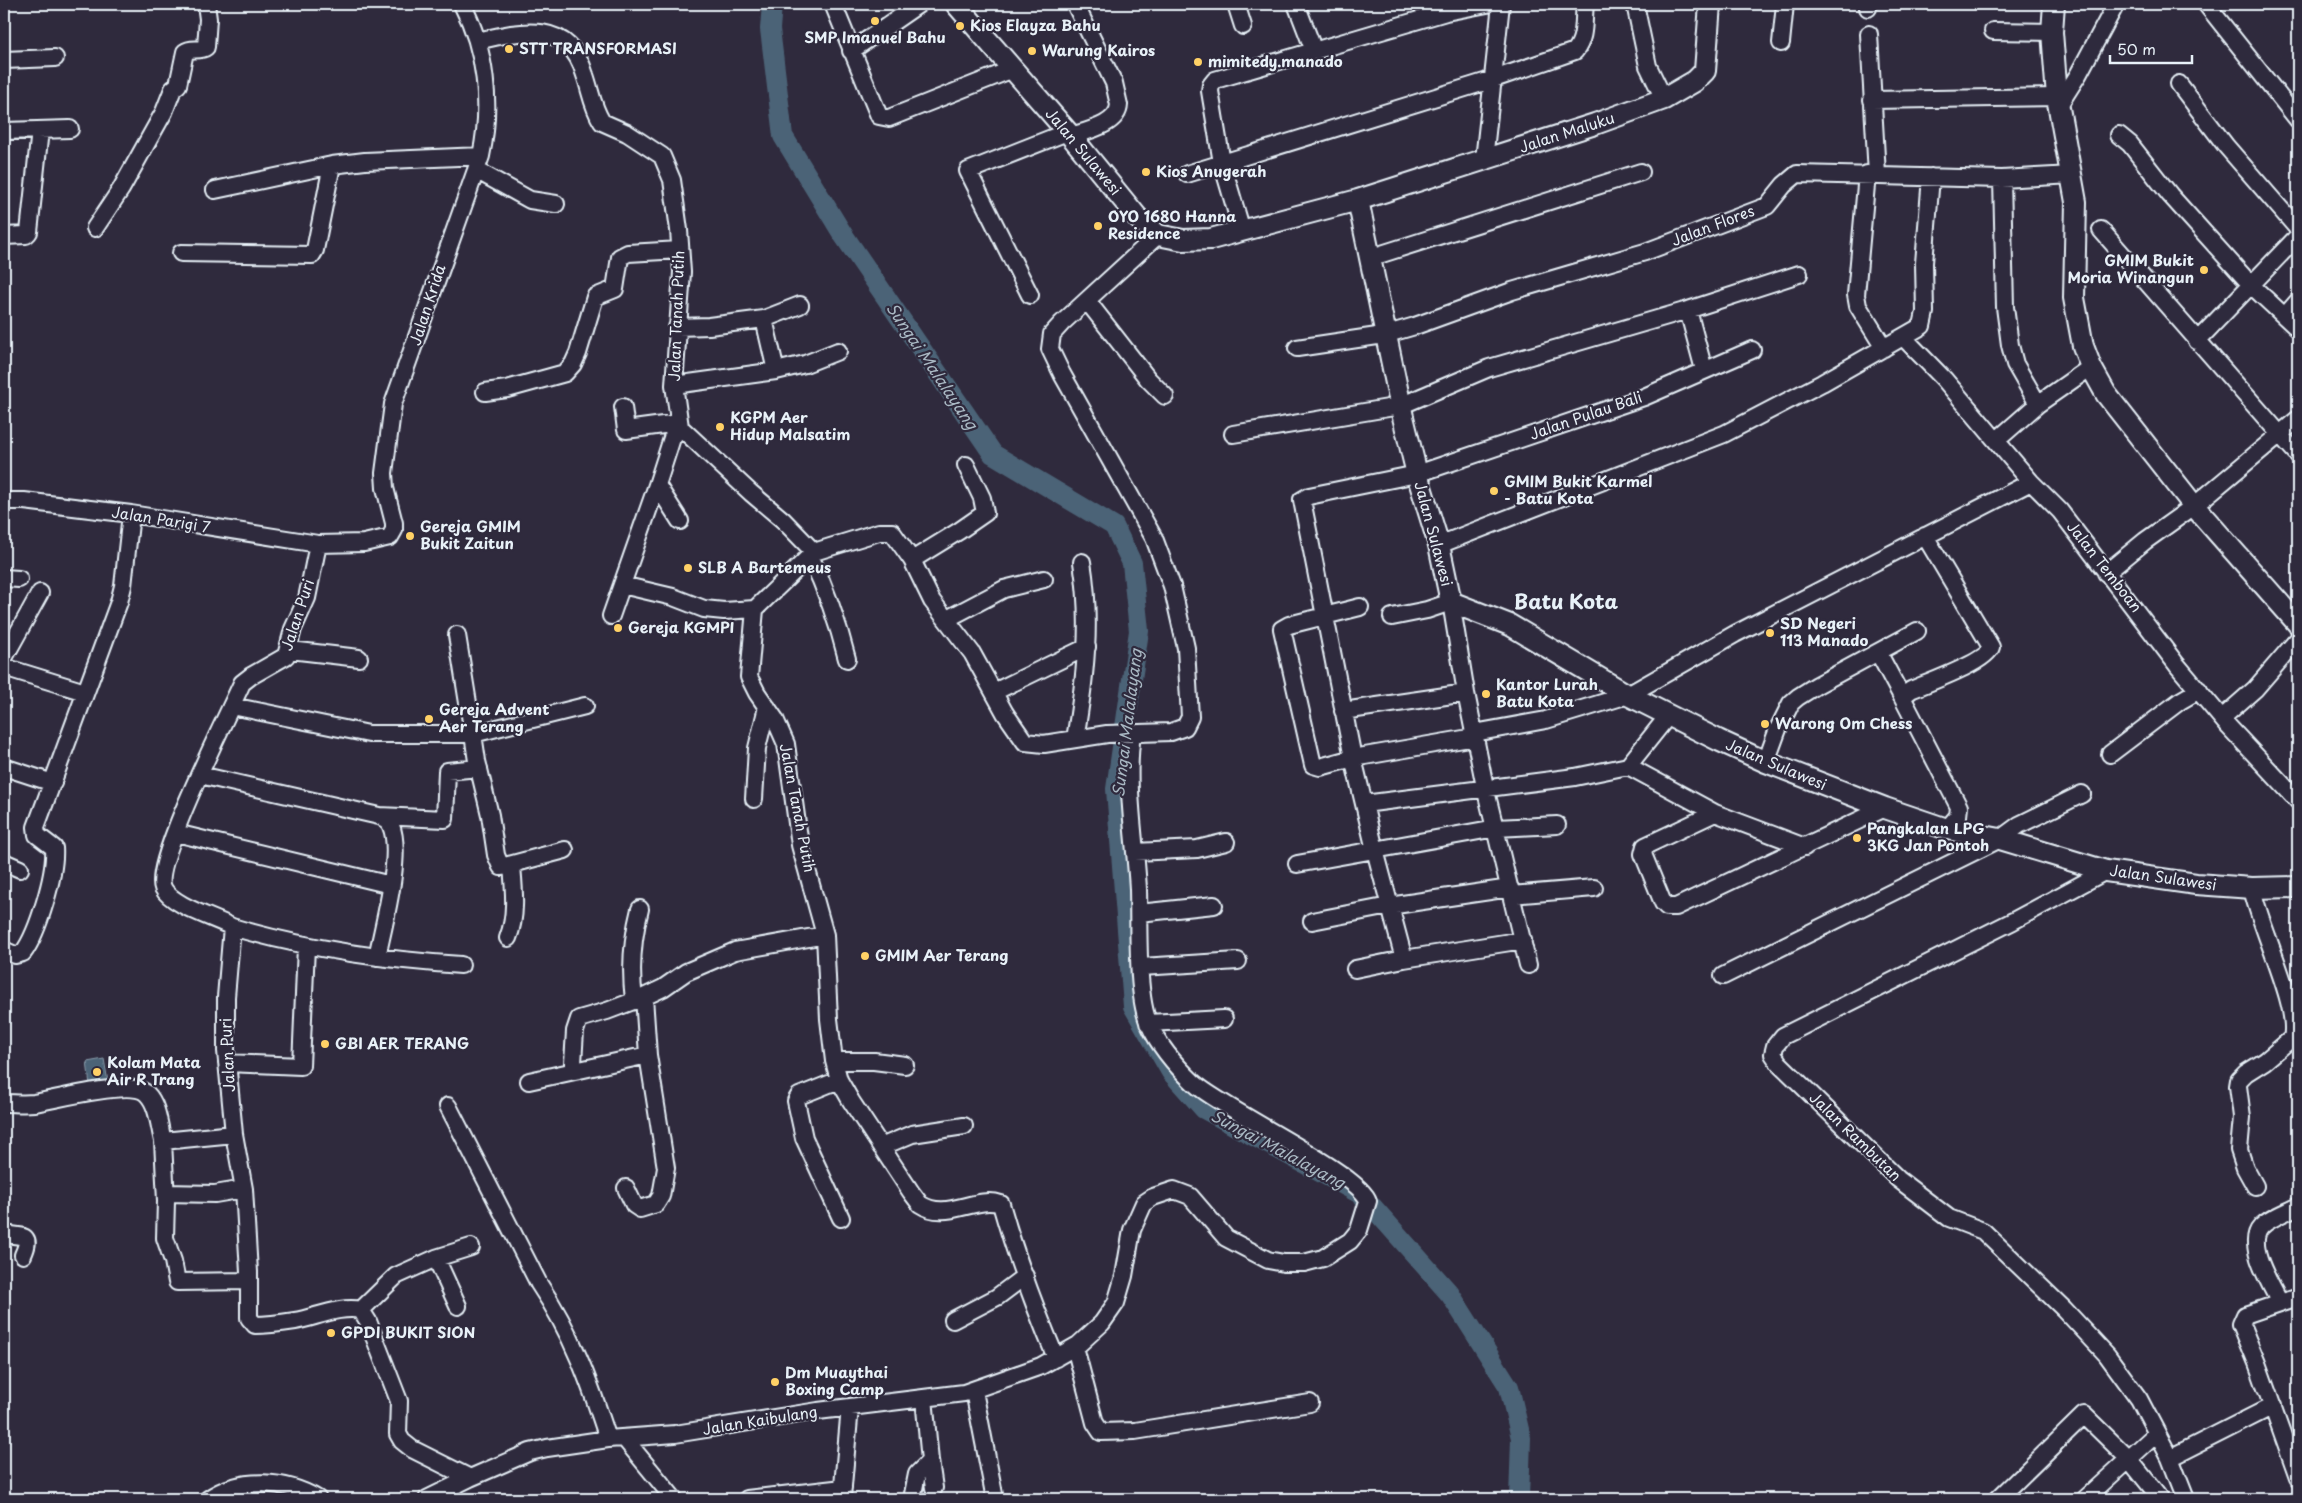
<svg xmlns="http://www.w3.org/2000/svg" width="2302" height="1503" font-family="'Playpen Sans',sans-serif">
<rect width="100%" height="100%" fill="#2f2a3d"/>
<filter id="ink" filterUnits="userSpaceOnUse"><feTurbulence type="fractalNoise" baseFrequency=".02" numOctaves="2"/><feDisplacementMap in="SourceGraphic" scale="10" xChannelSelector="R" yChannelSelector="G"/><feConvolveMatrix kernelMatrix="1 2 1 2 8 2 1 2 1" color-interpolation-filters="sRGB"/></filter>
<g filter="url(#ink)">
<path fill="#4c6477" stroke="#8a9cab" d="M104 1059 108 1082 90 1085 87 1062Z"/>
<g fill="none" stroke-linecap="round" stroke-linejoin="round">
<path stroke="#4c6477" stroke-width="20" d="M772 4 770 29 783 136 842 233 993 454 1114 526 1132 563 1139 631 1116 789 1133 1006 1171 1072 1204 1109 1362 1195 1450 1294 1509 1387 1521 1438 1519 1499"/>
<defs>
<path id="minor" d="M833 4 879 116 889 118 1013 69
M1236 4 1243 26
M1296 4 1314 51
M1635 4 1648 66 1664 99
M2206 4 2298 120
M1868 8V4
M1993 31 2052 32
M1869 34 1877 175
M478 41C523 30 569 20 585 75 591 92 592 106 602 122L627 133 662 156 672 180 679 230 682 272 674 385 680 427 672 438 657 485 680 521
M1781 43 1785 4
M851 51 919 4
M4 60 55 58
M2179 84 2226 146 2298 229
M1872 100 2057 97
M2059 105 2078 75 2116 4
M4 131 70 129
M2119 135 2130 144 2170 195 2252 286 2298 329
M1071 136C1086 131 1118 125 1119 105L1114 83 1075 4
M1484 160 1501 4
M476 170 530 200 556 204
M1187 174 1491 80 1575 51C1586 38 1583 20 1585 4
M1867 174 1856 295 1858 306 1884 348
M2002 179 2005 307 2010 345 2015 364 2038 404
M215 190 332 165
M95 228 121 189 164 112 173 89 178 85 185 52C191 47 200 52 206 47L208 19 206 4
M2101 230 2298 455
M1242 231 1222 163 1210 91 1211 85 1215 80 1446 12 1487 4
M4 236 26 235 29 232 40 130
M181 253 312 255 315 250 332 165 365 161 481 156
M1369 258 1641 172
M1030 295 968 171 1067 132
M1088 302 1148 379 1165 396
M1688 310 1704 370
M2285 316 2298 301
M764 319 800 305
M1904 338 1944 379 2031 482 2060 511 2177 665 2229 727 2298 801
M2197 341 2298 236
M1297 348 1384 335 1415 326 1512 291 1645 252 1767 206 1784 185 1797 174 2002 179 2072 175
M776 371 805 364 838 351
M674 385 776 371 764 319 709 326 677 327
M485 392 507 389 565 373 573 364 578 353 595 297 615 289 620 257 628 253 680 250
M623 407 626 430 678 423
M680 427 751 493 783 520 814 552 755 609 749 677 757 693 775 719 786 744 800 845 825 935 829 1019 834 1061 839 1080 851 1101 911 1192 920 1204C947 1222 974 1195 1001 1204 1016 1257 1035 1308 1056 1358
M1233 434 1400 406 1489 368 1688 310 1799 274
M1997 440 2038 404 2091 367
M4 501H24L131 514 318 544 364 543 390 537 394 530V523L385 488 384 473 393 404 481 156C492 105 486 50 462 4
M1925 536 1991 647C1987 662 1927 683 1911 690L1902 697 1959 807 1958 816 1947 829
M318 544 307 598 293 629 286 656 251 676 242 683C228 715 152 863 163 888 171 905 215 918 232 927L226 997V1051L234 1134 244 1189 249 1272V1318L255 1325C268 1325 282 1323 295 1321 314 1318 341 1305 361 1310L368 1321 399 1401 398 1434 402 1441 412 1449 470 1478
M1439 545 1724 434 1822 383 1922 326 1925 312 1924 263 1931 177
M814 552 879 532H892L912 560 932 601 972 653 1005 713 1025 742 1044 744 1107 734 1171 732 1185 727 1190 717 1186 648 1172 586 1154 538 1062 374 1050 349 1052 334 1062 323 1158 235
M810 556C826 589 838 623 847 659
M912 560 959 531 985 513 982 498 966 465
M2106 573 2145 541 2194 506 2298 419
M4 578 19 579
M622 585 673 597 704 609 724 611 755 609
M1360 607 1289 625 1282 629 1313 765 1320 767 1353 758 1475 737
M611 616 657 485
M1392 617 1427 610 1451 602 1466 693 1485 787 1528 965
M947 619 1004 589 1044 579
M457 635 473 734 585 706
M290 650 359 658
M1878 652 1902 697
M4 658 40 593
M4 667 85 692
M994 692 1087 647
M232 706 369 734H473L477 761 490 815 496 855 501 867 565 850
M1343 711 1466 693
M2222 718 2255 689 2298 639
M1474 733 1546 720 1628 695 1735 634 2031 482
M1075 739C1085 680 1092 622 1082 562
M2110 754 2180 701 2199 690
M1766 762 1778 729 1791 703 1798 697 1817 685 1917 631
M1628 766 1668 716
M4 767 53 783
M200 775 379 816C384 818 389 820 391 826 403 854 383 927 377 957
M754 799 757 748 767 707
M1364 804 1575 777 1628 766 1715 813 1805 847
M1715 813 1645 846 1643 854 1663 903 1667 907H1676L1885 808
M379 816 445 819 447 771 479 768
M176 833 391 885
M1135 852 1197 849 1226 842
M4 862 20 869
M1297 864 1496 828 1557 825
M2106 871 2013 921 1783 1036 1775 1046 1773 1054 1779 1063 1898 1179 1949 1218 1983 1231 2064 1309 2107 1355 2139 1399 2170 1458 2186 1499
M2252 888C2259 926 2300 1006 2292 1038L2265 1061 2246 1073 2239 1080 2238 1086 2242 1117 2239 1150 2245 1168 2255 1186
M1511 895 1594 888
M1139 913 1214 905
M1312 921 1389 906 1510 888
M232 927C307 949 384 960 461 965
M508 938C517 916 514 889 512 866
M4 950 15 955 23 953C38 933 56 873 54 848L37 835 36 827 119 602 123 586 131 514
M1404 959 1523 940
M1141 967 1238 961
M1355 969 1404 959 1375 850 1353 758 1302 500 1309 496 1417 474 1644 397 1752 350
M1723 976 2000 839 2019 825 2082 794
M634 1000C630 969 632 940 640 909
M1148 1023 1224 1019
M834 1061H874L905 1065
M227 1063 301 1066 306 946
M573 1063 575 1031 579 1019 607 1011 644 997
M839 1080 799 1096 796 1101 804 1138 841 1218
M529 1081 648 1055 644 997 663 988 686 972 735 951 825 935
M4 1103C14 1103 24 1104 34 1103 55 1100 132 1078 147 1094 158 1105 159 1126 163 1141L234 1134
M448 1106 539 1284C572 1333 590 1383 608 1439
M163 1141 166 1201 165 1238 173 1261 177 1282 249 1281
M881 1147 912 1134 964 1126
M626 1188 634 1205 640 1209 656 1204 661 1196 666 1168 648 1055
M166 1193 215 1194 244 1189
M2298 1206C2287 1212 2269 1218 2261 1227 2245 1244 2271 1285 2280 1303L2245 1315 2241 1324 2257 1363 2298 1478
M4 1234C22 1237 33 1233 23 1255
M436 1258 458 1306
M2280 1303 2298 1297
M361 1310 396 1276 436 1258 471 1247
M953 1320 997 1297 1025 1276
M1075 1347 1095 1423 1101 1432 1135 1431 1310 1403
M974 1391 995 1499
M624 1438 674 1499
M2170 1458 2273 1406
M930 1461 934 1488
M842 1497 850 1407
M208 1499C241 1476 286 1480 318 1499
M427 1499 470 1478 530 1452 547 1448 608 1439 675 1434 818 1411 964 1393 1041 1366 1078 1345 1102 1323 1116 1303 1124 1276 1132 1230 1144 1203 1153 1197 1174 1190 1190 1196 1226 1238 1268 1260 1284 1263H1304L1323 1258 1350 1241 1359 1230 1368 1201C1361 1174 1224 1110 1194 1083 1177 1067 1159 1046 1149 1024 1136 996 1139 922 1138 889 1135 837 1125 785 1132 734
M747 1499 843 1488
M912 1499 917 1474 930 1461 924 1398
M1998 1499 2084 1415 2128 1458 2161 1499
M2085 1499 2157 1433"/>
<path id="major" d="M956 4 1071 136 1138 218 1158 235 1183 240 1211 239 1358 200 1403 417 1417 474 1439 545 1451 602 1510 625 1628 695 1718 740 1766 762 1885 808 1947 829 2000 839 2106 871 2196 884 2252 888 2298 887
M2054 4 2052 32 2057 97 2076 202 2074 298 2083 346 2091 367 2106 394 2194 506 2298 624
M1358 200 1595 124 1664 99 1695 81 1705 71 1710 4"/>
</defs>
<use href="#minor" stroke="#e8f1f8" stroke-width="20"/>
<use href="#major" stroke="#e8f1f8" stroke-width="24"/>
<use href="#minor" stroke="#2f2a3d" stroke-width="16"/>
<use href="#major" stroke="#2f2a3d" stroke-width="20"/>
</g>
</g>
<g fill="#ffd166" stroke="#2f2a3d" stroke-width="2">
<circle cx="875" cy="21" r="5"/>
<circle cx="960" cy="26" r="5"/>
<circle cx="509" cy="49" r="5"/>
<circle cx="1032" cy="51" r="5"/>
<circle cx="1198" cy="62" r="5"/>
<circle cx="1146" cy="172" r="5"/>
<circle cx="1098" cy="226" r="5"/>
<circle cx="2204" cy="270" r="5"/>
<circle cx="720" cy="427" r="5"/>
<circle cx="1494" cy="491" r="5"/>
<circle cx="410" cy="536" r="5"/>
<circle cx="688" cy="568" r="5"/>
<circle cx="618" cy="628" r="5"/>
<circle cx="1770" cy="633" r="5"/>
<circle cx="1486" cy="694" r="5"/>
<circle cx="429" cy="719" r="5"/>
<circle cx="1765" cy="724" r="5"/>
<circle cx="1857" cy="838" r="5"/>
<circle cx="865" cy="956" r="5"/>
<circle cx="325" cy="1044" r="5"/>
<circle cx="97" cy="1072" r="5"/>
<circle cx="331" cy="1333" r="5"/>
<circle cx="775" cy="1382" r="5"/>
</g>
<g text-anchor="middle" stroke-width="4.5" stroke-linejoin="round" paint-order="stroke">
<g font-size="15" font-weight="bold" fill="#e8f1f8" stroke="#2f2a3d" text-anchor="start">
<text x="970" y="31">Kios Elayza Bahu</text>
<text x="875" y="43" text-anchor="middle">SMP Imanuel Bahu</text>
<text x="519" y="54">STT TRANSFORMASI</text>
<text x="1042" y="56">Warung Kairos</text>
<text x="1208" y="67">mimitedy.manado</text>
<text x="1156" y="177">Kios Anugerah</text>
<text x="1108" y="222">OYO 1680 Hanna<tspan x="1108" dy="17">Residence</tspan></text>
<text x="2194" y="266" text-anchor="end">GMIM Bukit<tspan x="2194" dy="17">Moria Winangun</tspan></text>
<text x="730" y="423">KGPM Aer<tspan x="730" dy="17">Hidup Malsatim</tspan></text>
<text x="1504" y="487">GMIM Bukit Karmel<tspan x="1504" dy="17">- Batu Kota</tspan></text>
<text x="420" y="532">Gereja GMIM<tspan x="420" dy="17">Bukit Zaitun</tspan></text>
<text x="698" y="573">SLB A Bartemeus</text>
<text x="1780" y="629">SD Negeri<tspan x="1780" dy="17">113 Manado</tspan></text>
<text x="628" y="633">Gereja KGMPI</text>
<text x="1496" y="690">Kantor Lurah<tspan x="1496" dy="17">Batu Kota</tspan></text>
<text x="439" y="715">Gereja Advent<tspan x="439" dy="17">Aer Terang</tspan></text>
<text x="1775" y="729">Warong Om Chess</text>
<text x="1867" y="834">Pangkalan LPG<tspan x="1867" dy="17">3KG Jan Pontoh</tspan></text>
<text x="875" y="961">GMIM Aer Terang</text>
<text x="335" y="1049">GBI AER TERANG</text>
<text x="107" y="1068">Kolam Mata<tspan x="107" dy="17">Air R Trang</tspan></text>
<text x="341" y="1338">GPDI BUKIT SION</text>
<text x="785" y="1378">Dm Muaythai<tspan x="785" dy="17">Boxing Camp</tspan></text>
</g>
<g font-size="15" fill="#e8f1f8" stroke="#2f2a3d">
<text transform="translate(1567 133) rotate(-18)" y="5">Jalan Maluku</text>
<text transform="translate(1083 152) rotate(50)" y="5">Jalan Sulawesi</text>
<text transform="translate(1713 226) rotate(-21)" y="5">Jalan Flores</text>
<text transform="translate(428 305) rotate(-72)" y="5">Jalan Krida</text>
<text transform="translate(677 316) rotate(-88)" y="5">Jalan Tanah Putih</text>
<text transform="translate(1586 416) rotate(-19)" y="5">Jalan Pulau Bali</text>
<text transform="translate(161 520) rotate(9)" y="5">Jalan Parigi 7</text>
<text transform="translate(1433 534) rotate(75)" y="5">Jalan Sulawesi</text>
<text transform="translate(2104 567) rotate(52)" y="5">Jalan Temboan</text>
<text transform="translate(298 615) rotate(-72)" y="5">Jalan Puri</text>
<text transform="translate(1776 765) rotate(23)" y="5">Jalan Sulawesi</text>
<text transform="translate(797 808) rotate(79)" y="5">Jalan Tanah Putih</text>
<text transform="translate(2163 878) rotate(8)" y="5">Jalan Sulawesi</text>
<text transform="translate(228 1055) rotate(-93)" y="5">Jalan Puri</text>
<text transform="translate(1855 1137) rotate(44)" y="5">Jalan Rambutan</text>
<text transform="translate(760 1421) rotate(-9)" y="5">Jalan Kaibulang</text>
</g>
<g font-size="16" font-style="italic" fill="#aab9c4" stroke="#2f2a3d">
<text transform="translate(932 366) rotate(56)" y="6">Sungai Malalayang</text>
<text transform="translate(1127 723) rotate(-83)" y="6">Sungai Malalayang</text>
<text transform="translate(1278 1149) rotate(28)" y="6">Sungai Malalayang</text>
</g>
<g font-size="20" font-weight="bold" fill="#e8f1f8" stroke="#2f2a3d">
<text x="1566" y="609">Batu Kota</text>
</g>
</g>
<rect width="2302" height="1503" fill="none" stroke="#2f2a3d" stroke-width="20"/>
<rect x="10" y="10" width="2282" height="1483" fill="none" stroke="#e8f1f8" stroke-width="2" filter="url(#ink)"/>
<path d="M2110 55v8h82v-8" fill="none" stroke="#e8f1f8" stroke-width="2.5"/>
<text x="2117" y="55" font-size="15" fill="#e8f1f8" stroke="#2f2a3d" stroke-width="4" paint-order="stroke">50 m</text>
</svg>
